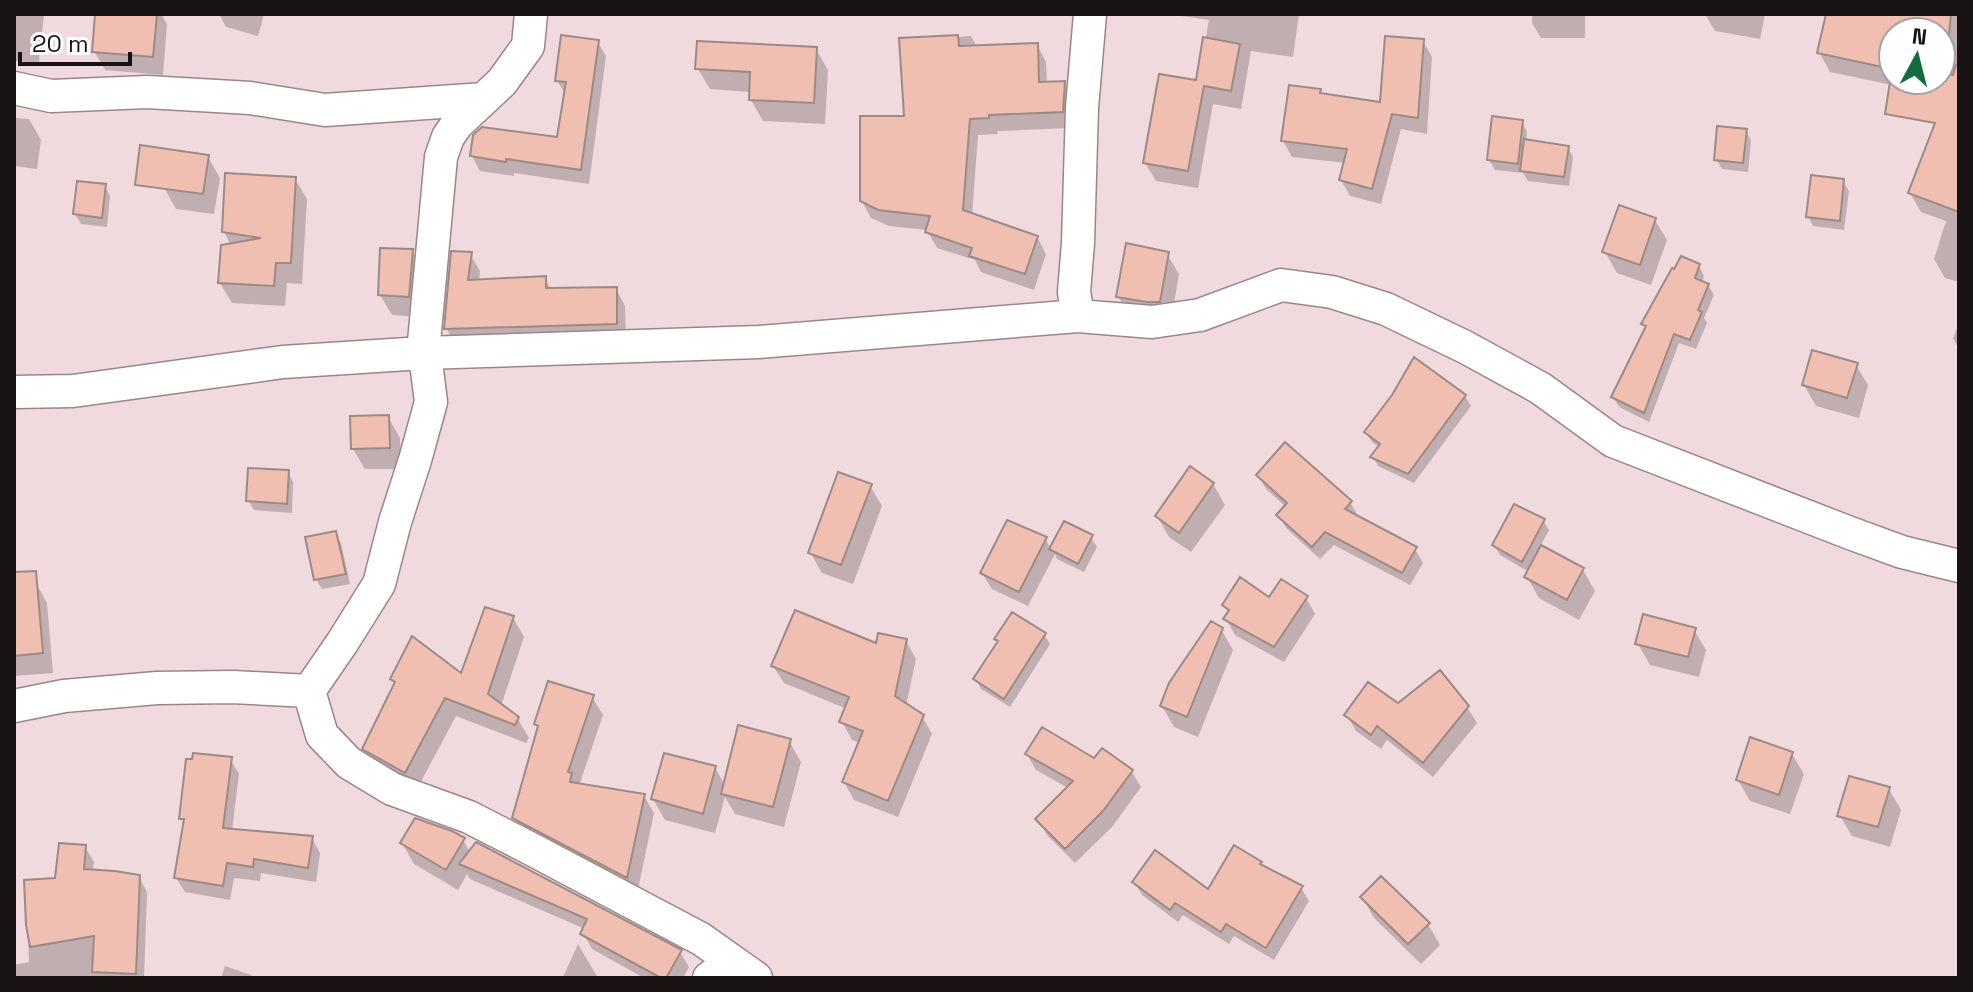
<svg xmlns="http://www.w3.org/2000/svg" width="1973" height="992" font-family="'Space Grotesk',sans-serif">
<rect width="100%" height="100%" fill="#f0dade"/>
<path fill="#0003" d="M14 14H44L39 63 14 61Z
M97 14H161L167 24 163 75 105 70 94 51Z
M219 14H264L258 36 226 27Z
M1168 14H1299L1293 57 1251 51 1241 109 1213 104 1198 188 1156 181 1145 163 1198 82 1209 20Z
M1532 14H1585V38H1541L1532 23Z
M1705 14H1765L1760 39 1715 31Z
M1905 14H1959V53L1953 114 1892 85 1830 72 1819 52 1893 36V80H1941V32H1903Z
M971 36 977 47 1037 45 1046 62 1047 83H1064L1074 99 1071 128 997 131 998 134 978 135 972 216 1037 237 1046 254 1034 290 981 272 975 260 937 248 927 230 889 226 871 218 862 201 906 118 901 40Z
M597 41 606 56 589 184 514 173V176L480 171 472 156 559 140 566 96 557 80Z
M1423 41 1432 57 1427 134 1401 129 1381 204 1350 196 1341 180 1346 163 1292 157 1283 141 1319 91 1322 96 1382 104Z
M816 49 828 70 825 124 763 121 751 100V92L710 89 698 69Z
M14 118 29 119 41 140 37 169 14 166Z
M1522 122 1527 132 1526 142 1568 147 1573 157 1569 186 1528 181 1523 173 1495 170 1489 160Z
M1745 130 1751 140 1748 172 1722 169 1716 159Z
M1959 155V282L1945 278 1934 259 1946 221 1921 212 1910 193Z
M208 157 220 178 214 214 176 209 164 188Z
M295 179 307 199 302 284 287 283 285 306 232 303 220 283 231 245 224 232Z
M1843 181 1849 191 1844 230 1813 226 1808 216Z
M105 186 110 196 107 227 81 224 75 214Z
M1655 220 1667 240 1651 285 1617 273 1605 252Z
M412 251 424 272 420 317 392 315 380 295Z
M470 254 480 271 479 281 545 278 551 290 616 289 625 306 626 341 456 345 446 328Z
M1167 254 1179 274 1171 322 1130 317 1118 296Z
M1699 266 1704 276 1702 283 1708 285 1714 295 1704 318 1707 323 1696 349 1679 343 1649 422 1619 407 1613 397 1647 329 1644 324Z
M1959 323V349L1953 338Z
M1856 365 1868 385 1859 418 1816 406 1804 385Z
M1394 396H1465L1471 406 1414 483 1378 466 1373 457 1380 448 1372 442 1366 432Z
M388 417 400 438 401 469H365L353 449Z
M288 472 293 482 292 513 254 510 248 500Z
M1258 475 1350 502 1358 516 1357 518 1415 549 1423 563 1410 585 1334 545 1320 559 1287 529 1279 515 1286 507 1266 489Z
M1213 484 1225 505 1191 552 1169 537 1157 516Z
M870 486 882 506 853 584 822 573 810 552Z
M1543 520 1549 530 1540 547 1583 570 1595 591 1579 620 1539 598 1527 577 1529 572 1500 555 1494 545Z
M335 533 341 543 350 584 322 589 316 579Z
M1091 537 1097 547 1084 572 1057 559 1055 554 1028 606 992 589 982 573 1045 538 1051 549Z
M36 583 47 603 53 673 14 676V584Z
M1306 598 1315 614 1284 662 1235 635 1226 619 1229 614 1224 605 1269 599Z
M513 618 524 637 501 706 518 719 529 738 526 743 456 716 416 791 375 768 364 749 396 685 392 679 462 677Z
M1221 629 1233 650 1198 737 1174 727 1162 706Z
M1694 630 1706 650 1699 677 1650 665 1638 644Z
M1044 634 1050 644 1010 707 981 689 976 679 999 643 997 639Z
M906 641 916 659 906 706 922 716 932 734 898 817 854 800 844 782 860 743 852 740 842 722 847 709 784 683 773 666Z
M592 697 603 715 579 786 644 796 654 813 637 894 524 835 514 817 539 730 536 724Z
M1398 705 1467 707 1477 723 1433 777 1387 740 1381 749 1356 731 1347 715Z
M789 741 801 762 784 827 735 814 725 797 715 833 665 820 653 799 715 768 725 785Z
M1102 750 1132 772 1141 787 1112 827 1075 863 1047 835 1038 819 1068 788 1036 770 1027 754 1094 761Z
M1792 754 1804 774 1790 814 1750 801 1738 780Z
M230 759 239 774 232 831 312 838 320 853 316 882 261 873 260 881 234 878 230 900 185 892 176 878 185 824 181 818 194 761Z
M1889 789 1901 810 1890 847 1852 836 1840 816Z
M463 840 470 852 680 952 689 967 683 978H644L592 949 583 933 585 929 470 879 467 874 458 890 414 864 402 843Z
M85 847 94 862 93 872 139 877 147 892 144 978H14V965L29 962 26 882 56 880Z
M1260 863 1262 867 1301 888 1309 901 1274 960 1234 936 1229 944 1183 915 1178 922 1142 895 1134 882 1209 892Z
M1362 897 1428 924 1440 945 1421 964 1374 918Z
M578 944 598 978H560L564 975Z
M225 966 251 975 253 978H221Z"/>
<path fill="#f1bfb1" stroke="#9d8a85" stroke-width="2" fill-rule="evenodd" d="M95 14H157L153 57 92 52Z
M1826 14H1951L1945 73 1953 75 1956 65 1959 66V212L1908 193 1935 123 1885 114 1892 69 1817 53ZM1893 32H1941V80H1893Z
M561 35 599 40 581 170 506 159V162L470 156 473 135 482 127 557 137 566 82 555 81Z
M958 35 959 46 1038 43 1039 82 1065 81 1063 112 989 115V118L970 119 963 210 1038 236 1025 274 969 256 972 248 925 232 930 216 878 210 860 201V116H904L899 38Z
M1385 36 1424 39 1418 118 1392 114 1372 189 1339 180 1347 149 1281 141 1289 85 1321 89 1320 93 1380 102Z
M1203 37 1240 44 1231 91 1204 86 1188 171 1143 163 1159 74 1196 80Z
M697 41 817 47 814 103 749 100 750 72 695 69Z
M1492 116 1523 120 1518 164 1487 160Z
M1717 126 1747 129 1743 163 1714 160Z
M1524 139 1569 146 1564 177 1520 171Z
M140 145 209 155 203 194 135 185Z
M225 173 296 177 291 263H276L274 286 218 283 221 245 261 238 222 232Z
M1811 175 1844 179 1840 221 1806 217Z
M77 181 106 184 102 218 73 214Z
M1619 205 1656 218 1640 265 1602 252Z
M1126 243 1169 252 1160 302H1147L1116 297Z
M380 248 413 249 409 297 378 295Z
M451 251 472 252 468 280 546 276V288L617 287V324L444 329Z
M1681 256 1700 264 1695 278 1709 284 1698 310 1702 312 1690 340 1674 334 1644 413 1611 397 1646 326 1641 324 1672 268 1674 269Z
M1812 350 1858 363 1847 398 1802 385Z
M1414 357 1466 395 1408 474 1370 457 1380 444 1364 432 1392 395Z
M389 415 390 448 351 449 350 416Z
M1285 442 1352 501 1345 509 1417 547 1402 573 1325 532 1312 547 1276 515 1287 503 1256 475Z
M1190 466 1214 483 1179 533 1155 516Z
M248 468 289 470 287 504 246 501Z
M838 472 872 484 841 565 808 553Z
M1514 504 1545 519 1522 562 1492 545Z
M1007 520 1047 537 1019 592 980 573Z
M1064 521 1093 535 1078 564 1049 549Z
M336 531 346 574 314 580 305 537Z
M1541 545 1584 568 1567 600 1524 577Z
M36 571 43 653 14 656V572Z
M1240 577 1269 597 1281 579 1308 596 1274 647 1223 619 1229 610 1222 605Z
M485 607 514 616 488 694 519 717 515 725 445 698 405 773 362 749 395 682 390 679 412 636 461 673Z
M795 610 876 643 878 633 907 639 895 696 924 715 888 801 842 782 863 731 839 722 849 697 771 666Z
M1012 612 1046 633 1004 699 973 679 998 641 994 639Z
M1643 614 1696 628 1688 657 1635 644Z
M1211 621 1223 628 1187 717 1160 706 1169 683Z
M1440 670 1469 706 1423 763 1377 726 1371 735 1344 715 1368 682 1398 703Z
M548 681 594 695 568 772 572 773 570 782 645 794 627 878 512 818 538 726 534 724Z
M738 725 791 739 773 807 721 794Z
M1042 727 1094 758 1102 748 1133 770 1103 811 1065 849 1035 819 1073 781 1025 754Z
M1750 737 1793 752 1779 795 1736 780Z
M193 753 232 757 223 828 313 836 308 868 254 859 253 867 227 863 223 886 174 878 184 819H179L186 759H192Z
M664 753 716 766 703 814 651 799Z
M1849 776 1890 787 1878 827 1837 816Z
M415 818 452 831 465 838 446 870 400 843Z
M476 842 682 950 666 978H661L580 934 587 919 459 864Z
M59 843 86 845 84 869 115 871 140 875 136 974 92 972 94 936 30 947 26 925 24 880 55 878Z
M1234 845 1262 862 1260 864 1303 886 1266 948 1226 924 1221 932 1175 903 1170 910 1132 882 1155 850 1208 889Z
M1381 876 1430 923 1408 944 1360 897Z"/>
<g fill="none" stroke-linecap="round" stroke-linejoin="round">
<defs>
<path id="minor" d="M14 88 51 96 147 92 250 98 325 110 484 99
M1078 316 1074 292 1078 243 1082 108 1090 14
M14 392 73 391 283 362 423 353 759 342 1078 316 1152 322 1200 315 1281 285 1332 292 1386 309 1465 347 1540 388 1613 441 1850 533 1902 552 1959 566
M309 691 342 643 379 584 395 522 415 460 431 402 427 370 423 353 441 157 448 137 457 124 502 82 528 46 531 14
M309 691 322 735 349 763 392 789 469 817 537 852 701 939 756 978
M14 706 64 696 157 688 233 687 309 691
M709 978 732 961"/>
</defs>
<use href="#minor" stroke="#9a8689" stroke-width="35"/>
<use href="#minor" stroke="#fff" stroke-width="32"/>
</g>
<rect width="1973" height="992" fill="none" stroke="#1a1314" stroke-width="32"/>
<g transform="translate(1917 56) rotate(7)"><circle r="38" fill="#ffffff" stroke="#a3a1a1" stroke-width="2"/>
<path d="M0-6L14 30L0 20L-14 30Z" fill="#136c3f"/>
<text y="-12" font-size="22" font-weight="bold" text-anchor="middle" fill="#1a1314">N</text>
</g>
<path d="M20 52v12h110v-12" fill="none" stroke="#1a1314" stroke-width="4"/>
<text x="32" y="52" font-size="24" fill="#1a1314" stroke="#ffffff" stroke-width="6" paint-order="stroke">20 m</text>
</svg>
